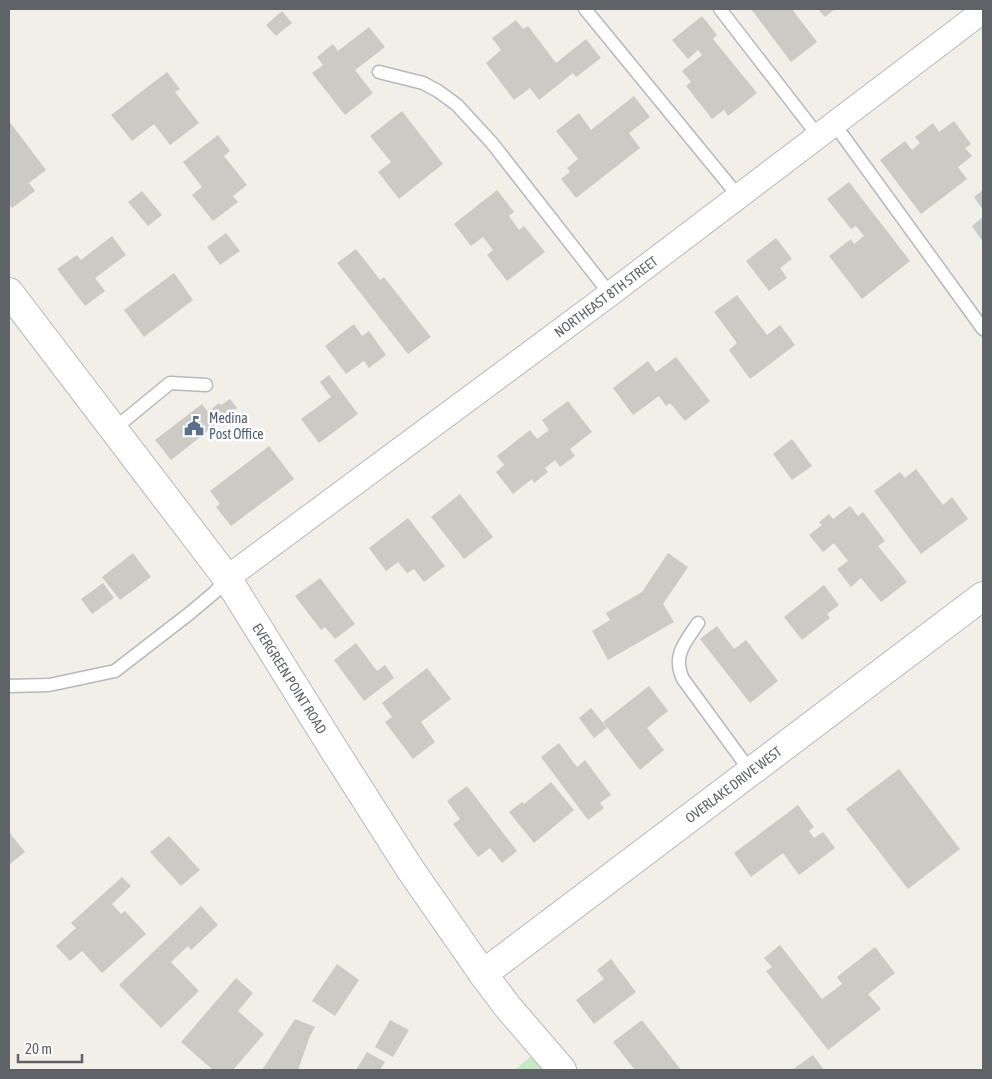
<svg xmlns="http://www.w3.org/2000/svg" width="992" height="1079" font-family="'Asap Condensed',sans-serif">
<rect width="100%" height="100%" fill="#f1efe8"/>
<path fill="#c5e8c5" d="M549 1040 574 1070H515Z"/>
<path fill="#cccac5" d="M751 9H792L817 42 791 62Z
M818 9H835L825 17Z
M282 11 292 23 276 36 266 25Z
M702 16 717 35 713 39 757 93 728 116 724 110 712 119 686 86 691 82 682 71 702 55 698 50 688 59 672 40Z
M516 20 523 29 528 26 556 63 586 39 601 58 576 77 573 73 539 100 530 88 514 100 486 63 501 50 492 38Z
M369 27 385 47 355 70 373 93 345 115 312 73 323 65 317 57 333 44 338 51Z
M167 72 180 89 175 92 199 123 170 145 154 124 132 141 111 115Z
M634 96 650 117 629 133 640 148 576 198 561 179 570 172 567 168 578 159 556 131 579 113 591 130Z
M402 111 443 164 399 199 378 172 391 162 370 136Z
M9 121 46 170 29 183 35 191 12 208 9 204Z
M954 121 971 144 965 148 972 156 958 167 967 179 921 214 880 160 905 141 912 150 920 143 915 137 933 123 939 132Z
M218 135 230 151 224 156 247 185 233 196 238 202 213 221 192 195 202 187 183 162Z
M849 182 910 261 862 299 829 256 851 239 854 244 864 236 856 226 851 229 827 199Z
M497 190 514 212 509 216 519 230 524 226 545 252 507 281 487 255 493 250 483 237 471 246 454 224Z
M983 190V210L974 197Z
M142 191 162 215 148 226 128 202Z
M983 217V242L972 226Z
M226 233 240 251 220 265 207 247Z
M112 236 126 255 95 278 105 291 85 306 57 269 77 255 81 260Z
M776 238 792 259 780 268 787 278 769 291 746 261Z
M356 249 380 280 384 277 431 337 408 354 337 263Z
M174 273 193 300 144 337 124 310Z
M737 295 767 335 780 325 795 345 750 379 729 350 737 343 714 312Z
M354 324 362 336 369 331 386 355 369 368 364 361 346 374 325 346Z
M676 357 710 401 685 421 670 403 666 406 659 396 633 415 613 388 648 361 656 372Z
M329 375 358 414 319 443 301 419 331 397 320 382Z
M230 399 237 408 171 460 155 440 202 404 208 412 219 403 221 405Z
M568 401 592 432 570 449 575 456 560 467 555 460 545 468 548 472 534 483 532 479 513 494 496 472 504 465 497 456 530 430 537 439 549 430 542 420Z
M792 439 812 466 792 480 773 454Z
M269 446 294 479 231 526 216 507 220 504 210 491Z
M916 469 943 505 952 497 968 519 921 554 874 491 900 472 905 478Z
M460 494 493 537 464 559 431 517Z
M850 506 858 516 863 512 885 541 878 546 907 582 881 602 861 578 851 587 837 569 848 561 834 543 823 552 809 535 822 525 819 522 829 514 833 519Z
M408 518 445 566 424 582 414 569 407 573 398 562 386 571 369 548Z
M133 553 151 577 120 600 102 577Z
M668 553 688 567 663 604 674 622 608 660 592 631 610 620 606 613 642 592Z
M320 578 355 624 335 639 325 627 321 630 295 596Z
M103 583 114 598 92 614 81 599Z
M824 585 839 605 827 614 830 618 802 640 784 617Z
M717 626 734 649 746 640 778 681 750 703 700 639Z
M356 643 377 671 385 665 394 678 364 701 334 660Z
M427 668 451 699 421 722 435 742 413 759 385 722 392 717 382 703Z
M649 686 668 711 647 728 664 750 640 770 603 722Z
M591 708 607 728 594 738 579 718Z
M559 743 577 767 585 760 611 795 600 803 604 808 588 820 541 757Z
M899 769 960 849 908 889 846 809Z
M551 782 574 810 534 843 509 812 522 802 524 804Z
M467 786 517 851 502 863 490 848 478 857 453 824 460 819 447 801Z
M798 805 814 827 809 831 814 838 823 832 835 848 799 875 783 853 751 877 734 853Z
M9 832 25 852 9 865Z
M169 836 200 870 181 886 150 852Z
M122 877 131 886 112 904 121 914 125 911 146 934 102 973 82 951 70 961 56 946 76 928 71 923Z
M201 906 218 925 191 950 188 946 171 962 199 991 161 1028 119 985Z
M780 945 822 999 842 984 837 977 875 947 895 973 868 994 881 1009 828 1050 766 971 772 967 764 958Z
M611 959 636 992 594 1024 576 1000 604 979 597 970Z
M337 964 359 980 335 1016 312 1001Z
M236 978 253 993 238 1011 264 1034 233 1070H213L181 1042Z
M295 1019 315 1027 310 1036 298 1070H262Z
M390 1020 409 1030 393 1057 375 1047Z
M642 1020 681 1070H635L613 1042Z
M367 1052 385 1062 380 1070H356Z
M813 1055 824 1070H792Z"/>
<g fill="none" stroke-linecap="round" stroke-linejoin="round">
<defs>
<path id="service" d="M585 9 739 197
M720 9 819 137
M379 72 423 83 438 91 457 105 492 143 610 294
M835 125 983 329
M114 429 170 383 206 385
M698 623C685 643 672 655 683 679L751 772
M9 686 49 685 115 671 190 613 215 592 227 578"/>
<g id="minor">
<path id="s1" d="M227 578 610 294 983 11"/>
</g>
<g id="tertiary">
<path id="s2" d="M9 292 227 578 331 745 410 869 483 974 507 1006 562 1070"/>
<path id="s3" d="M483 974 983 596"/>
</g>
</defs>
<use href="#service" stroke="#b5b8bc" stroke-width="15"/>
<use href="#minor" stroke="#b5b8bc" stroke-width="26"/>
<use href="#tertiary" stroke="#b5b8bc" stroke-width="30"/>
<use href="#service" stroke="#fff" stroke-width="12"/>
<use href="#minor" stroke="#fff" stroke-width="24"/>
<use href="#tertiary" stroke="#fff" stroke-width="28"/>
</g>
<defs>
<symbol id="civic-bare" viewBox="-9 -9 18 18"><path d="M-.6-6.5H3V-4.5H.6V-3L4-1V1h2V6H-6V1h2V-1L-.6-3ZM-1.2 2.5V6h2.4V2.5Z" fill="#5c6f8a" stroke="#fff" stroke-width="2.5" paint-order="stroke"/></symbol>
</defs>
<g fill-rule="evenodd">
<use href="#civic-bare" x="180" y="412" width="28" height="28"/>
</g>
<g text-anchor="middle" stroke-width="5" stroke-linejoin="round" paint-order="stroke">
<g font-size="14" fill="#5f6368" stroke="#fff">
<text dy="5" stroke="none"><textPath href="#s1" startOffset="472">NORTHEAST 8TH STREET</textPath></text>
<text dy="5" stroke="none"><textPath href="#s2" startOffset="478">EVERGREEN POINT ROAD</textPath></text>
<text dy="5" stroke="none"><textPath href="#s3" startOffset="314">OVERLAKE DRIVE WEST</textPath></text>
</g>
<g font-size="14" fill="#4e5e75" stroke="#fff" text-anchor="start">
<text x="209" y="423">Medina<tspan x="209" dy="16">Post Office</tspan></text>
</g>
</g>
<rect width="992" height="1079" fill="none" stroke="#5f6368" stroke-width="20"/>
<path d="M18 1054v8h64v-8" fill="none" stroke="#5f6368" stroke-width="2.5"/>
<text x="25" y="1054" font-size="15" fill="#5f6368" stroke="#ffffff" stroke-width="4" paint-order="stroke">20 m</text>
</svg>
